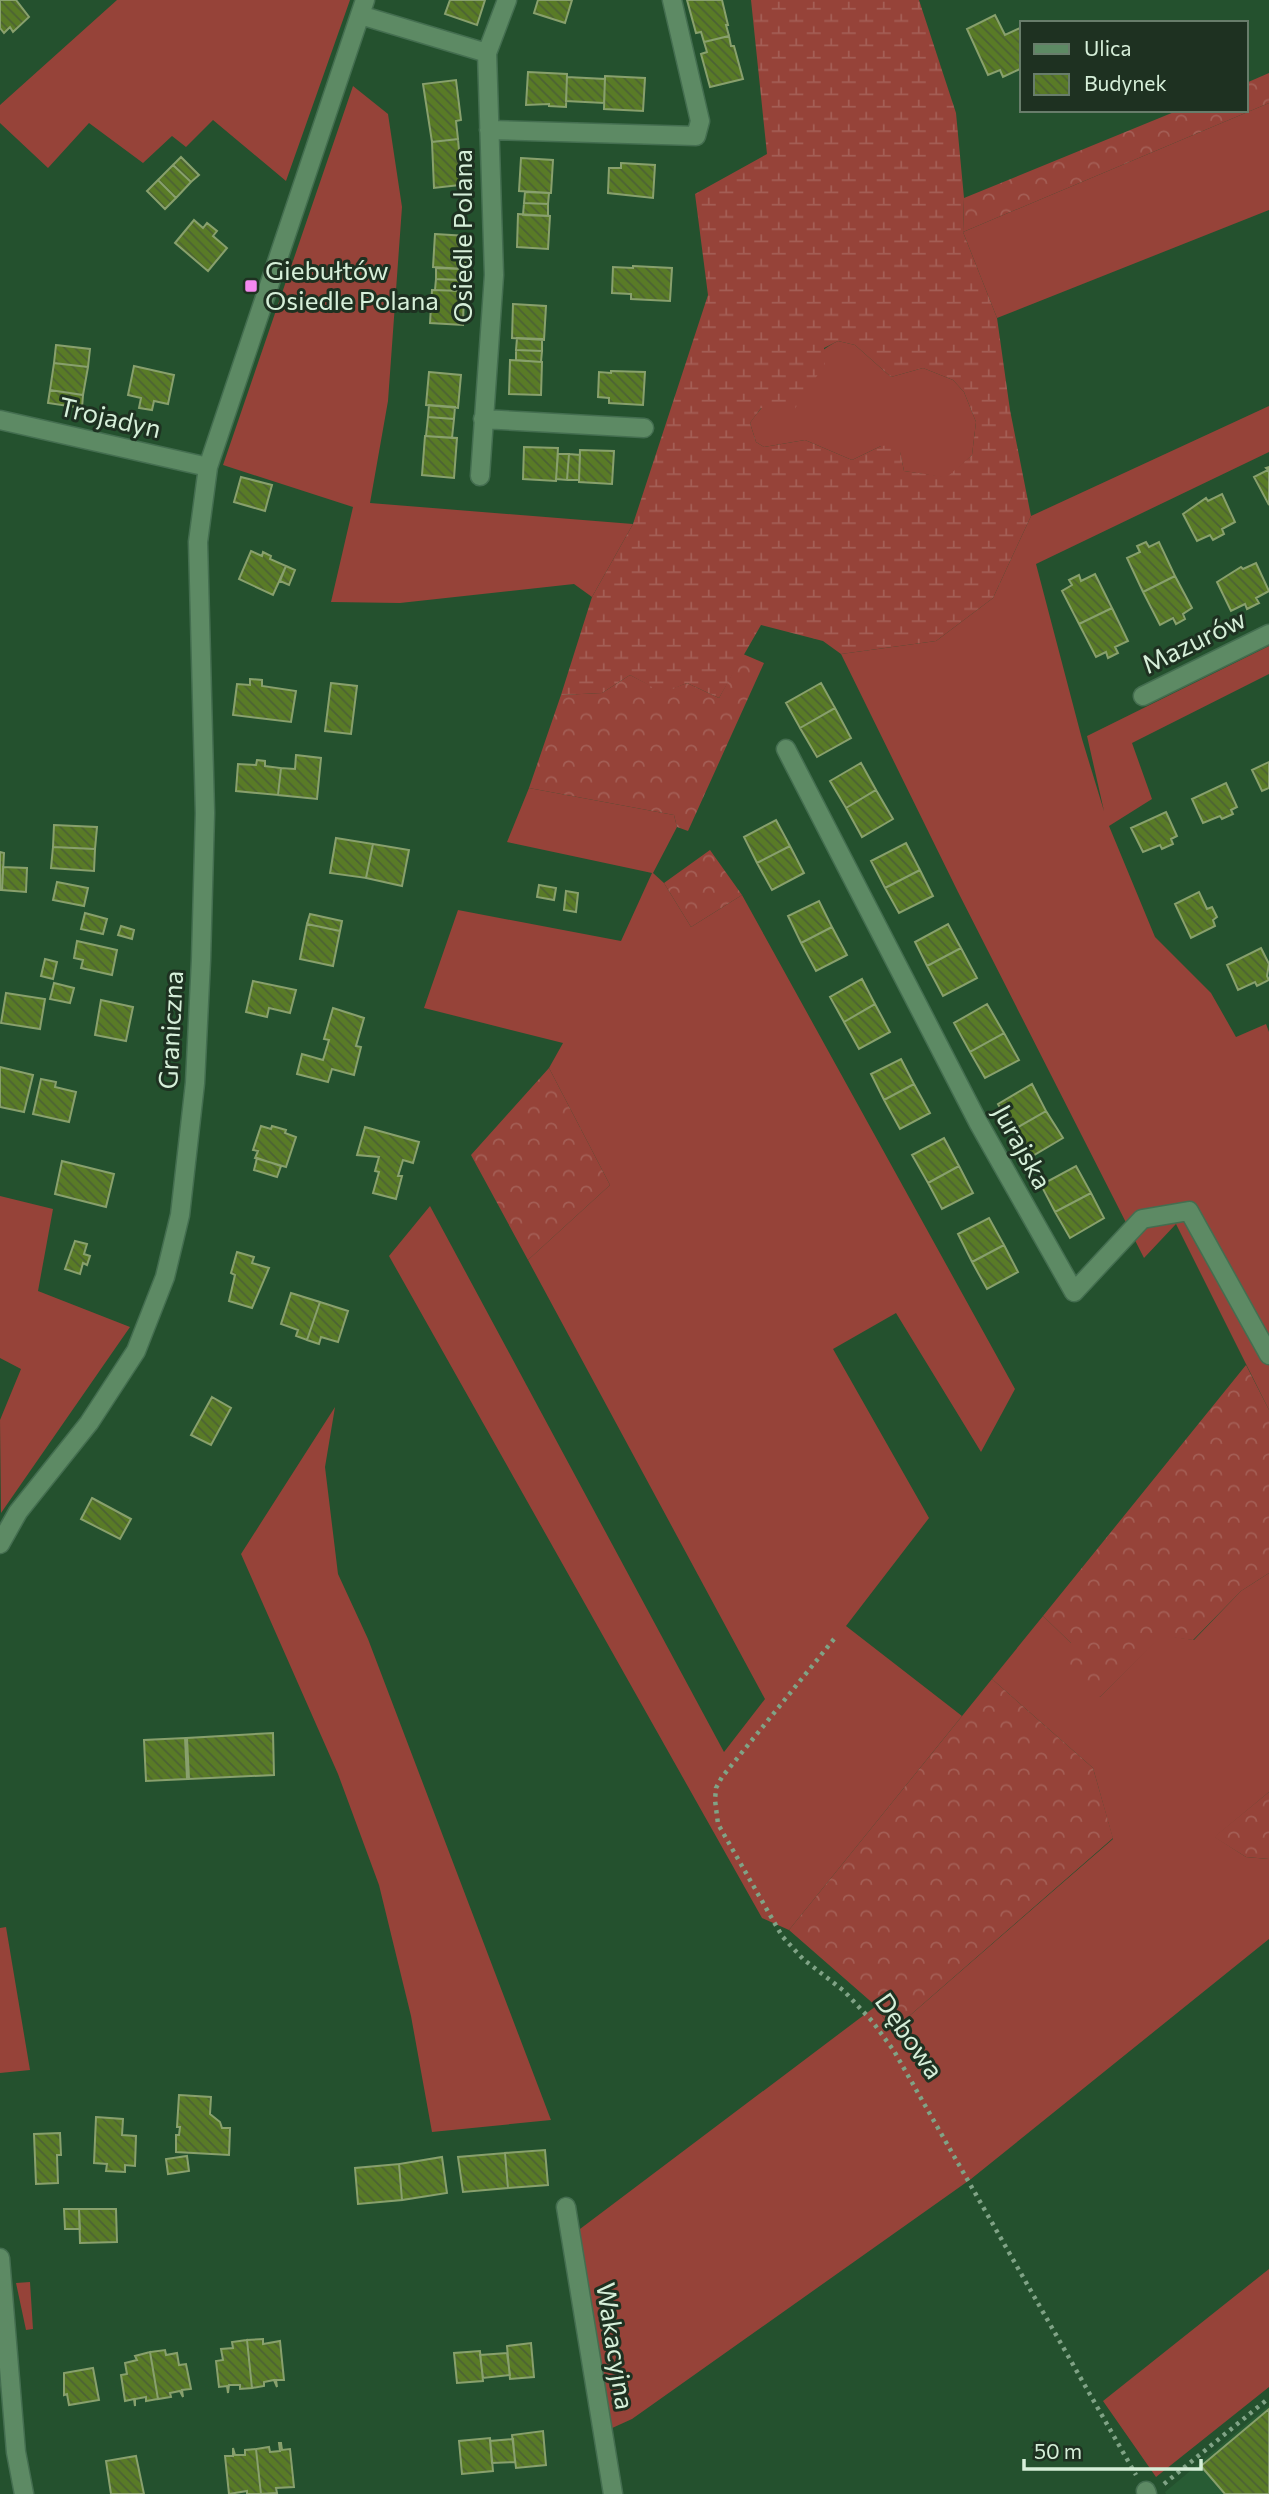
<svg xmlns="http://www.w3.org/2000/svg" width="1269" height="2494" font-family="Commissioner,sans-serif">
<defs>
<pattern id="forest-crowns" width="20" height="18" patternUnits="userSpaceOnUse" patternTransform="scale(1.75)"><rect width="20" height="18" fill="#964339"/><path d="M2 6a3 3 0 1 1 6 0M12 15a3 3 0 1 1 6 0" fill="none" stroke="#a45e55"/></pattern>
<pattern id="wetland-marsh" width="20" height="14" patternUnits="userSpaceOnUse" patternTransform="scale(1.75)"><rect width="20" height="14" fill="#964339"/><path d="M1 5h8M5 5V1M11 12h8M15 12V8" fill="none" stroke="#a45e55"/></pattern>
<pattern id="building-back-hatch" width="6" height="6" patternUnits="userSpaceOnUse" patternTransform="scale(1.75)"><rect width="6" height="6" fill="#597b26"/><path d="M-1 5l2 2M0 0l6 6M5-1l2 2" fill="none" stroke="#4c6234"/></pattern>
</defs>
<rect width="100%" height="100%" fill="#24512e"/>
<path fill="#285c34" d="M1269 2405V2494H1166L1165 2492Z"/>
<path fill="#964339" d="M117 0H350L286 181 213 120 186 147 172 136 143 163 89 123 48 168 0 123V105Z
M353 86 388 114 402 207 388 401 370 503 633 524 592 597 574 584 400 603 331 602 353 507 223 465Z
M1269 103V210L997 318 963 232Z
M838 341 855 345 891 377 923 368 953 380 964 392 976 422 972 455 948 478 904 471 900 452 881 446 852 460 805 440 764 447 756 442 750 423C768 397 810 355 838 341Z
M1269 406V452L1036 564 1082 739 1104 811 1087 736 1269 646V674L1132 743 1152 799 1109 826 1155 937 1211 993 1236 1037 1266 1024 1269 1032V1410L1176 1224 1144 1258 958 892 841 654 936 641 993 598 1031 516Z
M529 788 674 815 677 827 653 873 664 883 691 927 742 895 1015 1389 981 1452 896 1313 833 1349 929 1518 846 1626 962 1716 789 1930 762 1918 389 1256 430 1206 724 1752 765 1699 528 1260 610 1185 549 1068 563 1043 424 1008 458 910 621 941 652 873 507 842Z
M0 1196 53 1209 38 1291 130 1327 1 1513 0 1420 21 1369 0 1358Z
M335 1407 325 1467 338 1574 368 1639 551 2120 432 2132 411 2016 379 1885 338 1774 241 1554Z
M1269 1573V1792L1215 1837 1246 1857 1269 1859V1939L971 2179 632 2419 610 2429 576 2232 876 2006 896 2038 892 2031 1113 1839 1093 1768 992 1679 1043 1616 1071 1643 1100 1697 1161 1635 1194 1640 1241 1591Z
M6 1927 30 2070 0 2073V1928Z
M1269 2269V2387L1156 2477 1103 2401Z
M30 2282 33 2329 26 2330 16 2283Z"/>
<path fill="url(#forest-crowns)" d="M1269 73V103L963 232 964 198 1179 110H1246V83Z
M743 654 764 663 688 831 677 827 674 815 529 788 561 695 602 693 630 675 663 692 687 683 719 698Z
M710 850 742 895 691 927 664 883Z
M549 1068 610 1185 528 1260 471 1155Z
M1246 1365 1269 1410V1573L1241 1591 1193 1640 1161 1636 1100 1697 1064 1675 1071 1643 1043 1616Z
M992 1679 1093 1768 1113 1838 892 2031 876 2006 789 1930Z
M1269 1792V1859L1246 1857 1214 1837Z"/>
<path fill="url(#wetland-marsh)" fill-rule="evenodd" d="M751 0H919L956 113 964 198 963 232 997 318 1010 410 1031 516 993 598 936 641 841 654 823 641 761 625 719 698 687 683 663 693 630 675 602 693 561 695 592 597 633 524 708 295 695 194 767 154ZM838 341 855 345 891 377 923 368 953 380 964 392 976 422 972 455 947 477 904 471 900 451 892 445 881 446 852 460 805 440 764 447 756 442 750 423 761 408 794 410 825 364 824 348Z"/>
<path fill="url(#building-back-hatch)" stroke="#88a06d" stroke-width="2" d="M0 0H16L29 17 13 32 10 27 4 33 0 28Z
M450 0H485L477 25 445 14Z
M538 0H572L565 23 534 13Z
M687 0H722L728 25H726L729 36 704 42 701 32 696 33Z
M995 15 1005 35 1022 27V68L1003 77 1000 70 988 75 967 29Z
M729 36 731 46H734L743 79 710 87 701 54 707 52 704 42Z
M528 72 567 74 566 107 549 106V104L526 105Z
M605 76 645 78 643 111 604 109Z
M567 77 605 79 604 103 566 101Z
M456 80 461 120 456 121 458 139 432 142 423 84Z
M458 139 459 150H464L468 184 434 188 432 142Z
M181 157 199 175 191 182 173 165Z
M521 158 553 160 551 193 519 191Z
M621 163 655 165 653 198 608 193 609 168H621Z
M173 165 191 182 176 198 158 180Z
M158 180 176 198 165 209 147 191Z
M525 192 549 193 548 204 524 203Z
M524 203 548 204V216L523 215Z
M518 214 550 216 548 249 517 247Z
M194 220 203 228 207 223 217 231 213 236 227 248 208 271 175 243Z
M435 234 467 236 465 269 433 267Z
M633 266 672 268 670 301 631 299V294L612 293 613 267 633 268Z
M436 268 461 269 460 280 436 279Z
M436 279 460 280 459 291 435 290Z
M432 290 464 291 463 325 430 323Z
M513 304 546 306 544 340 512 338Z
M517 338 542 339V351L516 350Z
M56 345 90 349 88 367 54 363Z
M516 350 542 351 541 362 516 360Z
M510 360 542 362 541 395 509 394Z
M54 363 88 367 83 395 50 390Z
M134 366 174 375 168 404 154 401 152 410 139 408 141 398 128 395Z
M611 371 645 372 643 405 609 403V398L598 397 599 372 611 373Z
M429 372 461 375 458 408 426 405Z
M50 390 83 395 82 408 48 403Z
M429 405 455 407 454 419 428 417Z
M428 417 454 419 452 438 426 436Z
M425 436 457 438 454 478 422 475Z
M524 447 558 448 556 481 523 479Z
M580 450 614 451 612 484 579 482Z
M558 454H569L567 480 556 479Z
M569 454 580 455 579 480H567Z
M1269 467V505L1254 477 1268 470 1266 468Z
M241 477 272 485 265 511 234 502Z
M1222 494 1235 522 1222 529 1224 534 1213 540 1210 535 1197 541 1183 514 1206 498 1208 501Z
M1146 542 1149 547 1159 542 1175 576 1143 592 1127 558 1140 552 1137 546Z
M251 551 262 556 263 552 271 556 270 559 286 566 273 595 239 579Z
M1256 563 1269 591 1256 598 1259 603 1247 609 1245 604 1231 611 1217 582 1241 567 1243 569Z
M286 566 295 570 289 585 280 581Z
M1095 574 1112 608 1079 624 1062 591 1072 585 1069 580 1079 575 1081 581Z
M1175 576 1192 608 1183 614 1185 619 1176 624 1173 618 1160 625 1143 592Z
M1112 608 1128 641 1115 647 1118 653 1108 658 1106 652 1096 657 1079 624Z
M250 679 262 680V686L296 691 291 722 233 715 237 684 250 685Z
M331 683 357 686 351 734 325 731Z
M821 683 835 708 800 728 786 703Z
M835 708 851 738 817 757 800 728Z
M296 755 321 758 317 799 278 795 281 768 295 769Z
M257 760 265 761V766L281 768 278 795 236 791 238 764 256 765Z
M1269 762V788L1262 791 1252 770Z
M861 763 876 790 846 808 830 781Z
M1226 783 1237 807 1231 810 1233 814 1222 819 1220 816 1203 823 1192 799Z
M876 790 893 819 862 837 846 808Z
M1166 812 1177 836 1171 839 1173 844 1162 849 1160 845 1143 852 1131 828Z
M776 820 790 846 757 863 744 837Z
M54 825 97 827 95 849 53 847Z
M336 838 373 844 366 878 330 873Z
M906 843 920 870 885 888 871 861Z
M373 844 409 850 402 886 366 878Z
M790 846 804 873 772 890 757 863Z
M53 847 95 849 94 871 51 868Z
M0 852 4 853 2 890H0Z
M3 867 27 868 26 892 2 890Z
M920 870 933 896 899 913 885 888Z
M57 882 88 888 84 906 53 900Z
M539 885 556 888 554 900 537 897Z
M566 891 578 893 576 912 564 910Z
M1199 892 1207 909 1212 907 1217 917 1213 920 1215 926 1191 938 1175 904Z
M819 901 832 927 801 943 788 916Z
M85 913 107 919 103 934 81 929Z
M310 914 342 921 340 931 307 924Z
M307 924 340 931 333 966 300 959Z
M948 924 961 948 927 966 915 942Z
M121 926 134 930 132 939 118 935Z
M832 927 847 955 816 971 801 943Z
M77 941 117 950 112 975 81 968 83 960 74 958Z
M961 948 977 978 943 996 927 966Z
M1261 948 1269 964 1267 976 1269 980 1257 986 1255 982 1238 990 1227 965Z
M45 959 57 962 53 979 41 976Z
M862 979 875 1004 844 1022 830 997Z
M253 981 296 990 290 1013 269 1008 267 1017 246 1012Z
M54 983 74 988 70 1003 50 999Z
M6 993 45 999 40 1029 1 1023Z
M101 1000 133 1007 126 1041 95 1035Z
M875 1004 890 1032 859 1049 844 1022Z
M987 1004 1004 1033 970 1052 954 1023Z
M333 1008 364 1018 356 1046 361 1047 354 1075 332 1069 328 1082 297 1074 302 1054 323 1060 329 1040 324 1039Z
M1004 1033 1019 1060 985 1078 970 1052Z
M901 1059 914 1084 884 1100 871 1074Z
M0 1067 33 1075 24 1112 0 1107Z
M41 1079 56 1082 55 1087 76 1092 69 1122 33 1114Z
M914 1084 930 1113 900 1129 884 1100Z
M1032 1084 1046 1111 1013 1130 998 1104Z
M1046 1111 1063 1138 1029 1158 1013 1130Z
M261 1126 271 1129 272 1126 286 1130 285 1133 296 1137 286 1167 255 1158 258 1151 253 1150Z
M365 1127 419 1142 413 1163 403 1160 398 1176H402L396 1199 373 1193 379 1172 375 1171 379 1157 357 1155Z
M944 1138 959 1166 928 1183 912 1155Z
M257 1158 281 1166 277 1177 254 1170Z
M62 1161 114 1174 106 1207 55 1194Z
M959 1166 973 1193 942 1209 928 1183Z
M1076 1166 1091 1193 1055 1212 1041 1185Z
M1091 1193 1104 1218 1070 1238 1055 1212Z
M989 1218 1004 1245 972 1262 958 1234Z
M75 1241 87 1244 84 1254 90 1256 87 1265 83 1263 80 1274 65 1269Z
M1004 1245 1018 1272 987 1289 972 1262Z
M237 1252 254 1257 252 1263 269 1268 252 1308 229 1301 235 1275 231 1273Z
M291 1293 320 1302 307 1340 296 1336 298 1330 281 1324Z
M320 1302 348 1311 338 1342 321 1337 319 1344 307 1340Z
M212 1397 231 1408 211 1445 191 1435Z
M92 1498 131 1519 120 1539 81 1519Z
M273 1733 274 1775 189 1779 187 1738Z
M185 1738 187 1779 146 1781 144 1740Z
M179 2095 211 2097 210 2114 220 2122 222 2128H230L229 2155 176 2152V2135H179L180 2127H177Z
M96 2117 123 2119 122 2135 136 2136 135 2166 125 2165V2172L106 2171 107 2164 94 2163Z
M60 2133 61 2155H57L58 2183 36 2184 34 2134Z
M545 2150 548 2185 508 2188 505 2153Z
M505 2153 508 2188 463 2192 458 2157Z
M187 2156 189 2171 168 2174 166 2159Z
M442 2157 447 2193 402 2200 399 2164Z
M399 2164 402 2200 358 2204 355 2168Z
M64 2209H79L80 2229H65Z
M79 2209H116L117 2242 80 2243Z
M263 2339V2344L280 2341 284 2380H276L277 2387 274 2380 264 2382V2386L252 2388 247 2340Z
M247 2340 252 2388 240 2389V2385H229L228 2393 227 2386 219 2387 216 2361 223 2360 221 2349 233 2348 232 2342Z
M531 2343 534 2377 510 2379 507 2346Z
M165 2350 166 2355 177 2353 179 2365 186 2364 191 2389 182 2390 183 2397 180 2391 170 2393 171 2397 158 2399 150 2352Z
M480 2351 483 2381 457 2383 454 2353Z
M150 2352 158 2399 146 2401V2397L135 2399V2406L134 2399 125 2401 121 2375 127 2374 125 2363 137 2360 135 2356Z
M507 2353 510 2375 483 2378 480 2355Z
M93 2368 99 2400 69 2405 67 2394 64 2395V2373Z
M1269 2409V2494H1225L1201 2466Z
M543 2431 546 2465 516 2468 512 2435Z
M490 2438 493 2471 462 2474 459 2441Z
M513 2439 515 2462 492 2463 490 2441Z
M279 2443H281L282 2450 290 2449 294 2487 276 2488 277 2493 261 2494 256 2449 269 2447 270 2452 280 2451Z
M233 2448 235 2455H245V2450L256 2449 261 2494H247V2491L229 2494 225 2456H233Z
M136 2456 144 2494H111L106 2461Z"/>
<g fill="none" stroke-linecap="round" stroke-linejoin="round">
<defs>
<path id="minor" d="M360 15 487 53
M489 130 696 136 700 121 672 0
M483 419 644 428
M0 420 208 467
M480 476 494 275 487 53 507 0
M1143 696 1269 634
M786 749 978 1122 1074 1292 1142 1219 1189 1211 1269 1355
M0 1544 18 1512 89 1423 136 1351 165 1277 180 1215 195 1083 201 960 205 813 198 542 208 467 365 0
M566 2207 613 2494
M0 2258 16 2452 24 2494
M1146 2491 1147 2494"/>
</defs>
<use href="#minor" stroke="#446e50" stroke-width="21"/>
<path stroke="#80a386" stroke-width="4.5" stroke-dasharray="3.5 5" stroke-linecap="butt" d="M834 1639 722 1777 716 1788 715 1800 718 1824 782 1936 803 1959 844 1991 872 2021 894 2051 1136 2475
M1164 2484 1269 2398"/>
<use href="#minor" stroke="#5d8a64" stroke-width="18"/>
</g>
<rect fill="#f489ef" stroke="#1e3121" stroke-width="2.5" x="244" y="279" width="14" height="14" rx="3.5"/>
<g text-anchor="middle" stroke-width="6" stroke-linejoin="round" paint-order="stroke">
<g font-size="26" fill="#d6efd9" stroke="#1e3121">
<text transform="translate(463 236) rotate(-90)" y="9">Osiedle Polana</text>
<text transform="translate(110 418) rotate(13)" y="9">Trojadyn</text>
<text transform="translate(1194 642) rotate(-26)" y="9">Mazurów</text>
<text transform="translate(171 1030) rotate(-87)" y="9">Graniczna</text>
<text transform="translate(1022 1147) rotate(61)" y="9">Jurajska</text>
<text transform="translate(909 2036) rotate(55)" y="9">Dębowa</text>
<text transform="translate(615 2346) rotate(81)" y="9">Wakacyjna</text>
</g>
<g font-size="26" fill="#d6efd9" stroke="#1e3121" text-anchor="start">
<text x="265" y="280">Giebułtów<tspan x="265" dy="30">Osiedle Polana</tspan></text>
</g>
</g>
<rect x="1020" y="21" width="228" height="91" fill="#1e3121" stroke="#687d6b" stroke-width="2"/>
<rect x="1034" y="44" width="35" height="10" fill="#5d8a64" stroke="#687d6b" stroke-width="2"/>
<text x="1084" y="56" font-size="21" fill="#d6efd9">Ulica</text>
<rect x="1034" y="74" width="35" height="21" fill="url(#building-back-hatch)" stroke="#687d6b" stroke-width="2"/>
<text x="1084" y="91" font-size="21" fill="#d6efd9">Budynek</text>
<path d="M1024 2459v10h177v-10" fill="none" stroke="#d6efd9" stroke-width="3.5"/>
<text x="1034" y="2459" font-size="21" fill="#d6efd9" stroke="#1e3121" stroke-width="5" paint-order="stroke">50 m</text>
</svg>
